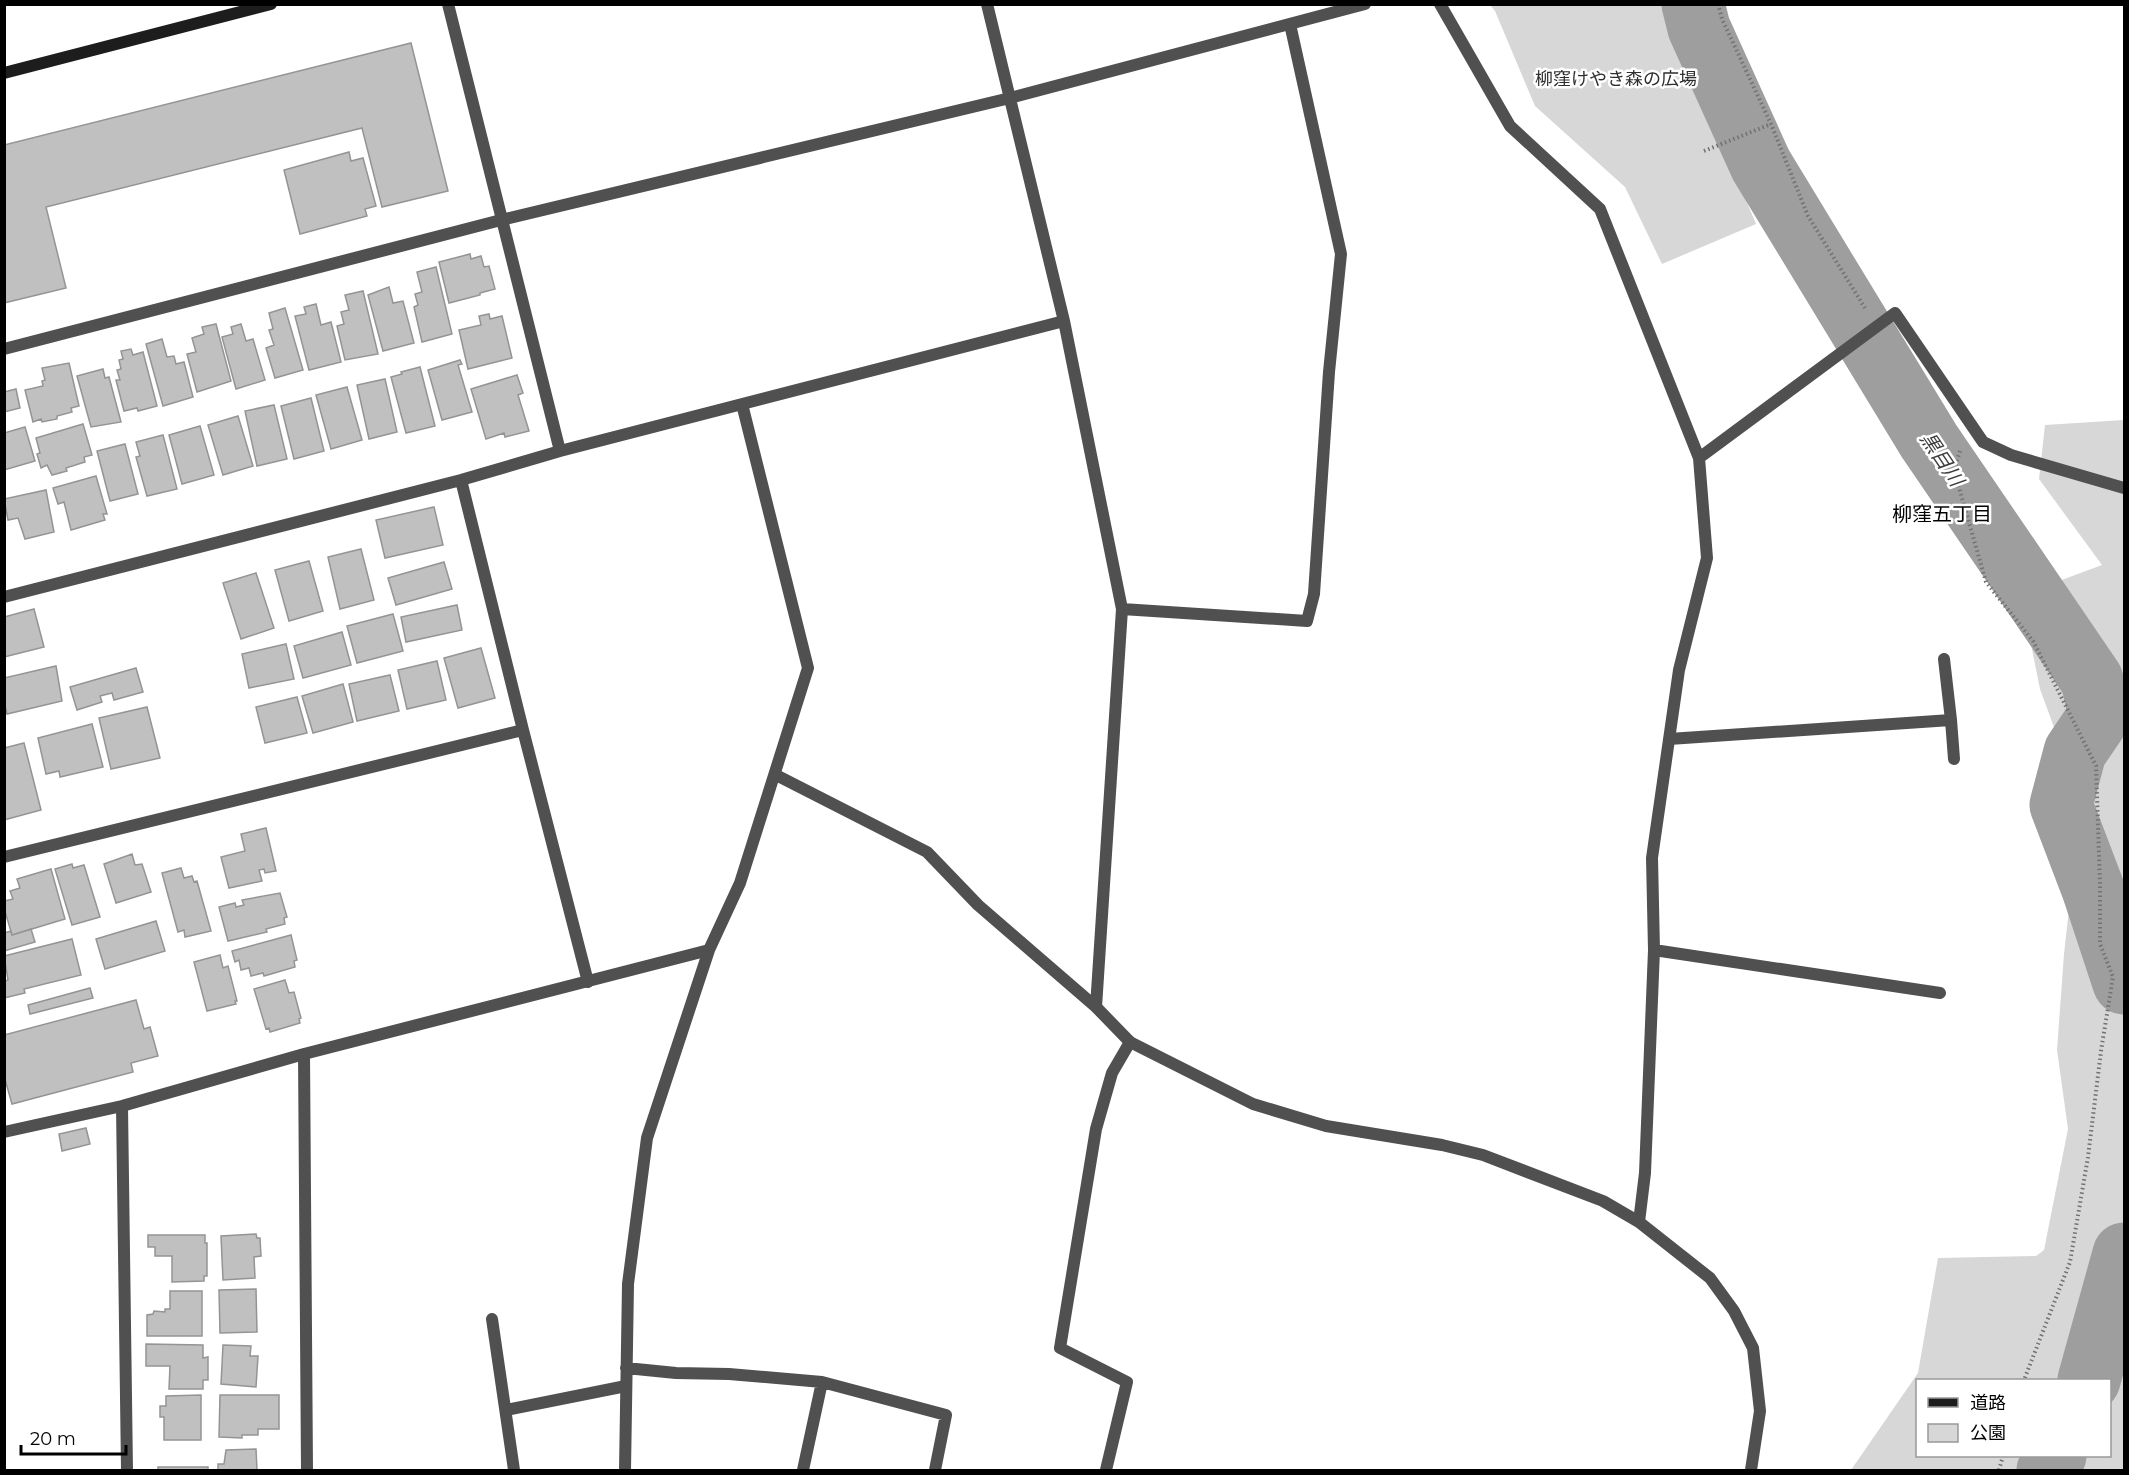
<svg xmlns="http://www.w3.org/2000/svg" width="2129" height="1475" font-family="Montserrat,'Noto Sans JP',sans-serif">
<rect width="100%" height="100%" fill="#fff"/>
<path fill="#d7d7d7" fill-rule="evenodd" d="M1490 5H1671L1685 55 1756 224 1662 264 1625 187 1535 106 1495 11Z
M2124 420V1470H1851L1918 1373 1938 1258 2036 1256 2044 1250 2068 1129 2057 1050 2064 954 2081 801 2040 689 2021 595 2102 565 2039 479 2045 425ZM1918 1380H2110V1456H1918Z"/>
<g fill="none" stroke-linecap="round" stroke-linejoin="round">
<path stroke="#9e9e9e" stroke-width="63" d="M1693 4 1699 28 1761 165 1929 441 2092 680 2100 715 2075 752 2061 805 2093 889 2124 983
M2089 1380 2124 1254
M2048 1470 2055 1456"/>
</g>
<path fill="#c0c0c0" stroke="#949494" stroke-width="1.5" d="M411 43 448 191 382 207 362 128 46 207 66 288 4 303V145Z
M349 152 351 161 363 158 376 206 365 209 367 216 300 234 284 170Z
M470 254 471 259 481 256 484 267 489 266 495 289 480 293V295L449 303 439 262Z
M436 267 452 334 422 342 414 307 418 305 415 294 422 292 417 272Z
M389 287 393 303 403 301 414 343 383 351 368 295Z
M363 291 378 354 345 360 337 326 344 324 341 312 349 310 345 295Z
M316 304 321 325 331 322 341 362 309 370 295 316 306 314 304 307Z
M285 308 303 370 275 378 266 348 274 345 269 330 273 329 269 313Z
M489 314 490 319 502 316 512 358 468 369 459 330 481 325 479 316Z
M216 324 231 381 197 392 187 354 196 352 192 338 204 334 202 327Z
M241 324 246 341 253 339 265 380 236 389 222 337 233 334 231 327Z
M162 339 167 357 174 356 176 364 184 362 193 397 163 406 146 344Z
M131 349 133 355 143 352 157 406 138 411 137 408 124 411 116 380H120L117 370 121 369 119 360 123 359 121 351Z
M460 360 462 364 458 365 472 412 442 420 428 370Z
M69 363 79 406 71 408 72 412 57 416V419L42 422 41 419 33 422 25 390 43 386 42 381 45 380 42 368Z
M420 367 435 426 406 433 391 377 402 374 401 372Z
M103 369 105 378 109 377 121 422 91 427 77 376Z
M517 375 523 393 518 395 529 431 505 437 504 433 486 439 471 389Z
M385 379 397 432 369 439 357 385Z
M347 387 362 440 331 449 316 395Z
M16 389 20 408 4 412V392Z
M311 398 324 451 294 459 281 406Z
M274 405 287 459 257 466 245 411Z
M238 416 253 466 223 475 208 425Z
M83 424 92 455 84 457 85 462 66 468 67 471 52 475 47 465 41 468 37 454 40 453 36 438Z
M200 426 214 475 182 484 169 435Z
M25 427 35 461 4 470V433Z
M163 435 177 489 147 496 136 457 140 456 136 442Z
M125 444 138 494 110 501 97 451Z
M96 476 107 514H103L105 520 71 530 64 502 58 504 53 488Z
M46 490 54 532 25 539 18 518 8 520 4 499Z
M434 507 443 545 385 558 376 520Z
M361 549 374 600 340 609 328 557Z
M309 561 323 611 289 621 275 570Z
M444 562 452 589 396 605 388 578Z
M256 573 274 628 241 639 223 583Z
M457 605 462 630 406 642 401 617Z
M34 609 44 647 4 657V617Z
M393 614 403 651 357 663 347 626Z
M342 632 351 665 303 678 294 646Z
M286 644 294 679 249 688 242 654Z
M481 648 495 698 458 708 444 658Z
M437 661 446 700 407 709 398 670Z
M56 666 62 701 7 714 4 701V678Z
M136 668 143 692 114 700 112 693 100 696 102 702 77 710 70 687Z
M390 675 399 711 357 721 349 684Z
M343 684 353 722 313 733 302 696Z
M297 697 307 733 265 743 256 707Z
M147 707 160 758 111 769 99 718Z
M92 724 103 767 60 777 59 771 46 774 38 738Z
M24 743 41 810 4 820V748Z
M266 828 276 871 265 873 264 869 259 870 262 881 229 888 221 857 245 851 241 834Z
M132 854 135 865 142 864 151 892 116 903 104 864Z
M72 864 73 868 84 865 100 917 72 925 55 869Z
M181 868 184 878 192 876 194 882 197 881 211 931 185 937 184 930 178 932 162 873Z
M51 869 65 919 12 935 4 908V901L13 899 10 891 20 888 17 879Z
M280 893 287 917 284 918 285 924 266 929 267 932 228 941 219 907 235 903 236 907 244 905 242 900Z
M156 921 165 951 105 969 96 939Z
M31 929 35 942 4 951V933L11 931 12 935Z
M291 935 297 960 294 961 295 967 264 976 263 973 251 976 249 968 241 970 239 960 235 962 232 951Z
M72 939 81 975 24 989 25 993 4 998V981L8 980 4 956Z
M220 955 223 968 228 966 237 1001H235L236 1004 207 1011 194 962Z
M285 980 289 993 294 992 301 1018 299 1019 300 1023 270 1032 269 1028 266 1029 254 989Z
M90 988 93 998 30 1014 28 1005Z
M136 1000 144 1029 150 1027 158 1056 131 1063 133 1072 12 1104 4 1076V1035Z
M86 1128 90 1144 62 1151 59 1134Z
M256 1234 257 1238H260L261 1256 254 1257 255 1278 223 1280 221 1236Z
M148 1235H205V1243H207V1276H204V1281L172 1282V1256H155V1247H148Z
M256 1289 257 1332 220 1333 219 1290Z
M170 1291H202V1336H147V1315L153 1314 154 1311 165 1312V1309H170Z
M146 1344 203 1345V1358L208 1357V1380H203V1389H169L170 1366H146Z
M223 1345 251 1346 250 1356H258L256 1387 221 1384Z
M201 1395V1440H164V1417H160V1406H166V1396Z
M220 1395H279V1429H258V1435H242V1438L219 1437Z
M256 1449 257 1470H218V1464H224L226 1450Z
M158 1467H208V1470H158Z"/>
<g fill="none" stroke-linecap="round" stroke-linejoin="round">
<path stroke="#727272" stroke-width="4" stroke-dasharray="1.5 3" stroke-linecap="butt" d="M1718 4 1722 19 1771 124 1808 216 1865 308
M1704 151 1771 124
M1960 451 1954 470 1986 582 2033 641 2096 766 2100 884V944L2113 977 2101 1051 2088 1157 2070 1262 2024 1380
M1999 1470 2003 1456"/>
<path stroke="#505050" stroke-width="12" d="M492 1319 514 1470
M506 1410 626 1386
M1106 1470 1127 1382 1060 1348 1096 1129 1112 1073 1130 1042"/>
<path stroke="#505050" stroke-width="12" d="M448 4 560 451
M987 4 1064 321 1122 609 1096 1007
M1440 4 1510 126 1600 209 1699 458 1707 558 1679 670 1652 858 1654 950 1645 1173 1639 1222
M4 349 501 220 1010 98 1365 4
M1699 458 1895 313 1983 442 2011 455 2124 488
M461 480 523 730 588 982
M4 597 461 480 560 451 1064 321
M1122 609 1307 621 1314 594 1329 372 1341 254 1290 24
M1951 720 1954 759
M1669 739 1951 720 1944 659
M776 775 927 852 978 905 1096 1007 1130 1042 1253 1104 1326 1126 1442 1145 1483 1155 1603 1201 1639 1222 1710 1278 1734 1311 1753 1348 1760 1411 1751 1470
M4 857 523 730
M1654 950 1940 993
M304 1054 307 1470
M122 1106 127 1470
M4 1132 122 1106 304 1054 709 950
M626 1368 676 1373 729 1374 822 1382 946 1415 935 1470
M625 1470 628 1284 647 1138 709 950 740 883 808 668 742 404
M803 1470 822 1382"/>
<path stroke="#1d1d1d" stroke-width="12" d="M4 73 271 4"/>
</g>
<g text-anchor="middle" stroke-width="5" stroke-linejoin="round" paint-order="stroke">
<g font-size="18" fill="#2e2e2e" stroke="#fff">
<text x="1616" y="85">柳窪けやき森の広場</text>
</g>
<g font-size="20" font-style="italic" fill="#3f3f3f" stroke="#fff">
<text transform="translate(1942 459) rotate(56)" y="7">黒目川</text>
</g>
<g font-size="20" fill="#000" stroke="#fff">
<text x="1942" y="521">柳窪五丁目</text>
</g>
</g>
<rect width="2129" height="1475" fill="none" stroke="#000000" stroke-width="12"/>
<rect x="1916" y="1379" width="195" height="78" fill="#ffffff" stroke="#999999" stroke-width="1.5"/>
<rect x="1928" y="1398" width="30" height="9" fill="#1d1d1d" stroke="#999999" stroke-width="1.5"/>
<text x="1970" y="1409" font-size="18" fill="#000000">道路</text>
<rect x="1928" y="1424" width="30" height="18" fill="#d7d7d7" stroke="#999999" stroke-width="1.5"/>
<text x="1970" y="1439" font-size="18" fill="#000000">公園</text>
<path d="M21 1445v9h105v-9" fill="none" stroke="#000000" stroke-width="3"/>
<text x="30" y="1445" font-size="18" fill="#000000" stroke="#ffffff" stroke-width="4.5" paint-order="stroke">20 m</text>
</svg>
